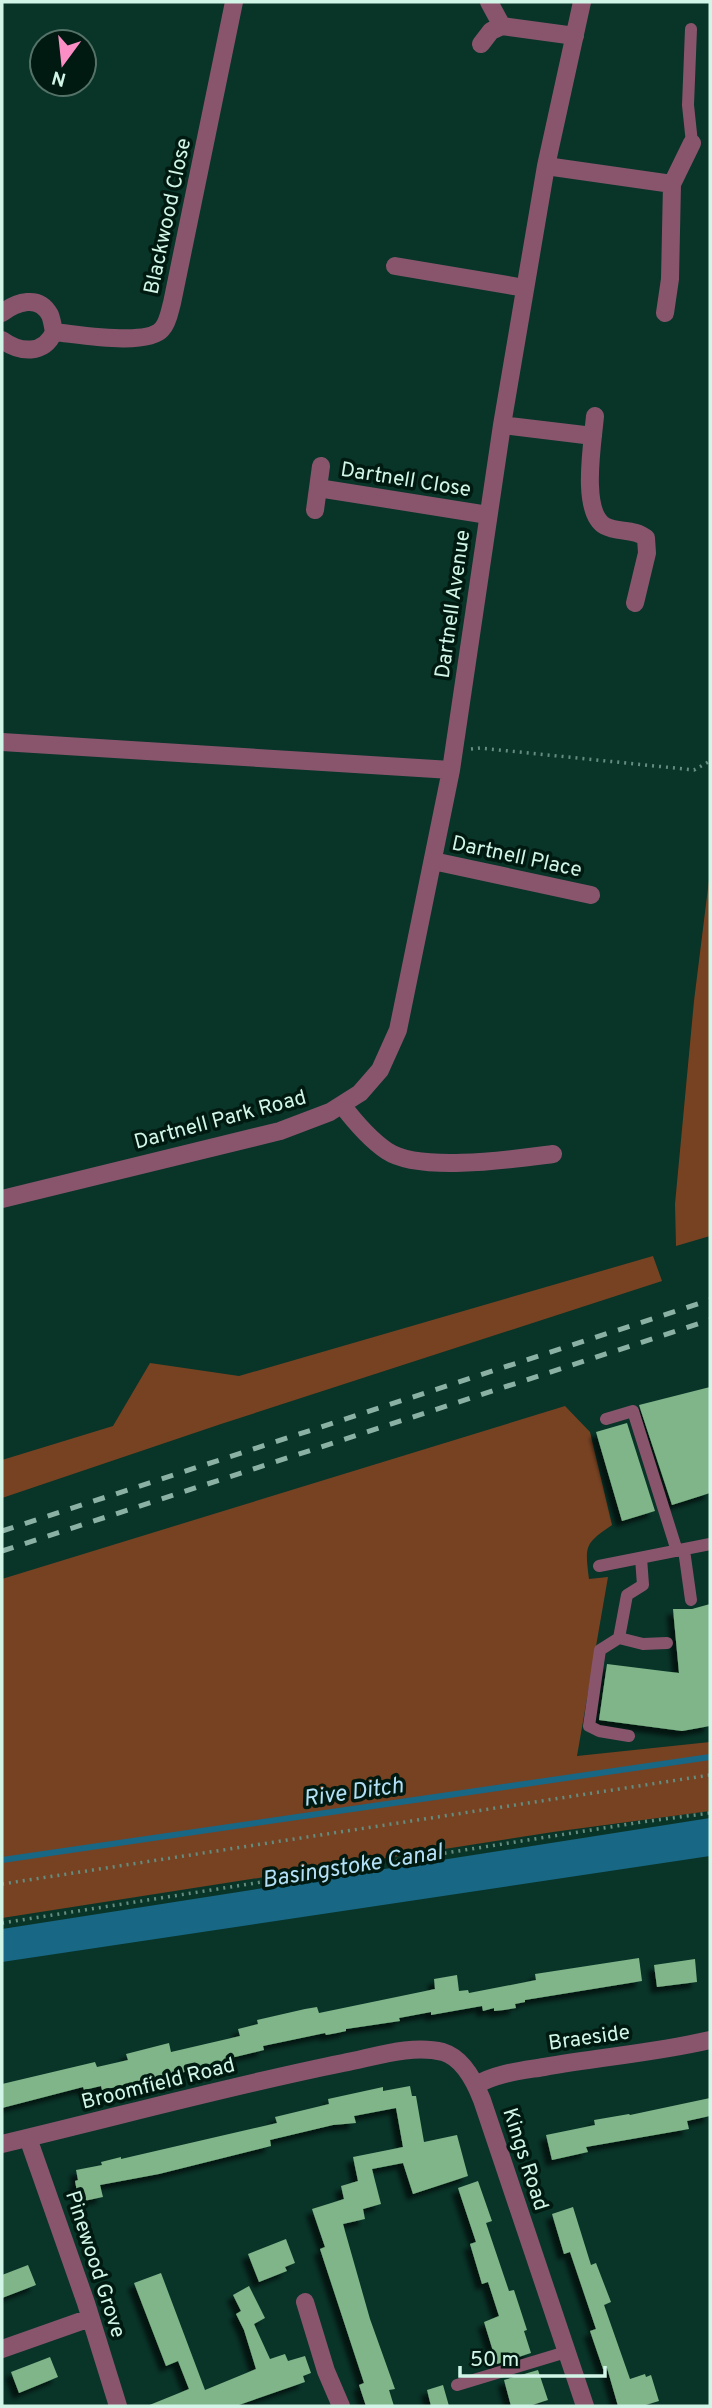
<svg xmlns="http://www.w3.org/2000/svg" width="712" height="2408" font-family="Overpass,sans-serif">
<defs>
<filter id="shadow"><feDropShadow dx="-6" dy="6" stdDeviation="2" flood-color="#0009"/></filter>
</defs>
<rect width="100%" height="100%" fill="#093428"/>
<path fill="#774222" d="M710 872V1236L676 1246 675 1204 694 1001Z
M653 1256 662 1281 221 1424 2 1498V1460L113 1426 150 1363 239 1376Z
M565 1406 590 1432 612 1525C584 1544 585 1546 589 1579L608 1577 577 1756 710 1742V1811L553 1832 2 1918V1579Z"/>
<path fill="#186785" d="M710 1818V1856L2 1962V1929Z"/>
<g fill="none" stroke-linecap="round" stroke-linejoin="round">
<path stroke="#186785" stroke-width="6" d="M2 1860 710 1757"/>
</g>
<path fill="#7fb589" filter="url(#shadow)" d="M710 1387V1493L672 1505 639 1405Z
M627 1423 655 1511 622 1521 596 1432Z
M710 1604V1726L682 1731 599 1720 607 1664 679 1673 673 1609H692Z
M639 1958 642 1981 525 2000V2002L515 2004 516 2008 504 2010 494 2011V2008L483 2011 482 2006 431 2015V2012L399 2018 400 2021 346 2029V2031L337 2033 326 2035 325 2033 263 2046 264 2050 231 2058 221 2062 222 2064 166 2076V2078L144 2084V2081L102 2090 101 2086 84 2090 83 2087 2 2108V2084L95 2062 97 2067 128 2060 126 2054 169 2043 171 2052 240 2036 238 2029 258 2024 257 2020 305 2009 317 2007 319 2013 435 1989 434 1979 457 1975 459 1991 468 1990 469 1993 536 1980 535 1974Z
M695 1959 697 1982 657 1987 654 1965Z
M410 2086 412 2096H416L424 2142 457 2135 468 2176 413 2194 403 2163 372 2169 381 2204 363 2209 365 2219 343 2224 370 2319 395 2389 389 2390 394 2406H366L359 2385 364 2383 320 2249 325 2247 312 2209 344 2199 341 2186 358 2181 353 2157 403 2147 396 2108 354 2116 356 2123 333 2125 270 2140 271 2146 159 2174 100 2185 103 2197 79 2202 75 2181 78 2180 76 2170 102 2165 101 2162 121 2157V2159L277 2123 275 2117 329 2104 328 2099 383 2087V2091Z
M710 2098V2116L687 2121 689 2129 586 2147 588 2152 552 2160 546 2135 595 2125 594 2120 629 2114 630 2115Z
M478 2181 492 2221 486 2223 509 2291 514 2290 527 2330 524 2331 531 2353 497 2364 484 2322 499 2316 488 2282 482 2284 470 2244 476 2242 458 2188Z
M573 2207 591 2265 596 2263 611 2302 604 2305 630 2379 645 2374 646 2377 651 2375 659 2401 642 2406H618L607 2368 603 2369 590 2331 596 2329 570 2252 564 2254 552 2214Z
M286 2239 295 2263 285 2267 287 2271 259 2282 248 2254Z
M28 2265 36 2285 2 2298V2275Z
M161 2273 205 2390 256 2369 244 2330 236 2314 241 2311 233 2295 249 2286 265 2318 254 2324 270 2359 285 2354 288 2361 305 2356 311 2373 303 2376 305 2382 236 2406H147L189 2389 178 2361 166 2366 134 2283Z
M50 2357 58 2377 19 2393 11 2372Z
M538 2370 548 2400 529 2406H511L504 2380Z
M443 2385 449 2406H431L427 2390Z"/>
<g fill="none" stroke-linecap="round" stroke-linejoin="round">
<path stroke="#648c7f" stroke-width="3.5" stroke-dasharray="2 5" stroke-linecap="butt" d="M471 749 480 748 694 770 710 761
M2 1884 710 1775
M2 1923 642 1822 710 1813"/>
<path stroke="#88556d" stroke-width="12" d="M691 29 688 105 692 143
M606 1419 633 1411 677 1551
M684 1550 691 1600
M599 1566 710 1544
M619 1638 643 1644 667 1643
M629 1736 599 1731 589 1726 600 1650 619 1638 627 1595 643 1585 641 1558
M457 2385 566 2352"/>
<path stroke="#88556d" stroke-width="18" d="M489 2 502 26
M481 44 491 31 502 26 575 36
M546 166 672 184
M395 266 525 288
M2 313C16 302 39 294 50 315 52 320 53 327 54 332 44 355 20 353 2 340
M665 313 670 279 672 184 692 143
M54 332C77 334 147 347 162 329 168 323 170 310 172 303L234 2
M595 416C593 441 580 512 605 526 618 533 634 528 646 538L647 553 635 603
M502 425 593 436
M318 488 488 515
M315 510 321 466
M2 742 451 770
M433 861 591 895
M342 1105C355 1122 369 1139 387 1151 420 1173 514 1159 553 1154
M2 1199 280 1131 330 1112 360 1093 380 1070 398 1030 451 770 502 425 546 166 582 2
M476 2085C497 2073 520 2071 544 2067 599 2057 655 2053 710 2040
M28 2138 86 2303 118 2406
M2 2144C116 2117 229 2086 343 2063 375 2057 411 2044 443 2052 463 2058 475 2082 482 2100L585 2406
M305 2302 326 2371 341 2406
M2 2349 90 2318"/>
<path stroke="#8ab1a3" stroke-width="5" stroke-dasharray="12 12" stroke-linecap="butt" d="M2 1531 710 1300
M2 1551 710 1320"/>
</g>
<g text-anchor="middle" stroke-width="7" stroke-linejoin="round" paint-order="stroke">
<g font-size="21" fill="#d1f6e7" stroke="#001a11">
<text transform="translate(167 216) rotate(-78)" y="7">Blackwood Close</text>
<text transform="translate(406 479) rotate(9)" y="7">Dartnell Close</text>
<text transform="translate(452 604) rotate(-82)" y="7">Dartnell Avenue</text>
<text transform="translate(517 856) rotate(12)" y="7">Dartnell Place</text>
<text transform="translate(220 1119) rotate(-15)" y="7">Dartnell Park Road</text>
<text transform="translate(589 2037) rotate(-8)" y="7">Braeside</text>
<text transform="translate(158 2083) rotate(-14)" y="7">Broomfield Road</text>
<text transform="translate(526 2159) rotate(72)" y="7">Kings Road</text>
<text transform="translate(96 2264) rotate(72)" y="7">Pinewood Grove</text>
</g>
<g font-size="23" font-style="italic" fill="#b3e0f6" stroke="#001a11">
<text transform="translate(353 1791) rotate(-8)" y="8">Rive Ditch</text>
<text transform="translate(352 1865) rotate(-9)" y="8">Basingstoke Canal</text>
</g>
</g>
<rect width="712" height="2408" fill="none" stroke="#d1f6e7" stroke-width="7"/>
<g transform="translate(63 63) rotate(195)"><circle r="33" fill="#001a11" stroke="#547267" stroke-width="2"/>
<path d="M0-5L12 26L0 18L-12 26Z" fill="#fb8fc5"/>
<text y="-10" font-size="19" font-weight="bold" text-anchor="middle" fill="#d1f6e7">N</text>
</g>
<path d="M460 2366v10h145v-10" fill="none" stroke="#d1f6e7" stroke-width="3.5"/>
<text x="470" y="2366" font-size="21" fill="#d1f6e7" stroke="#001a11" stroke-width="5" paint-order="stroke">50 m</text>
</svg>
